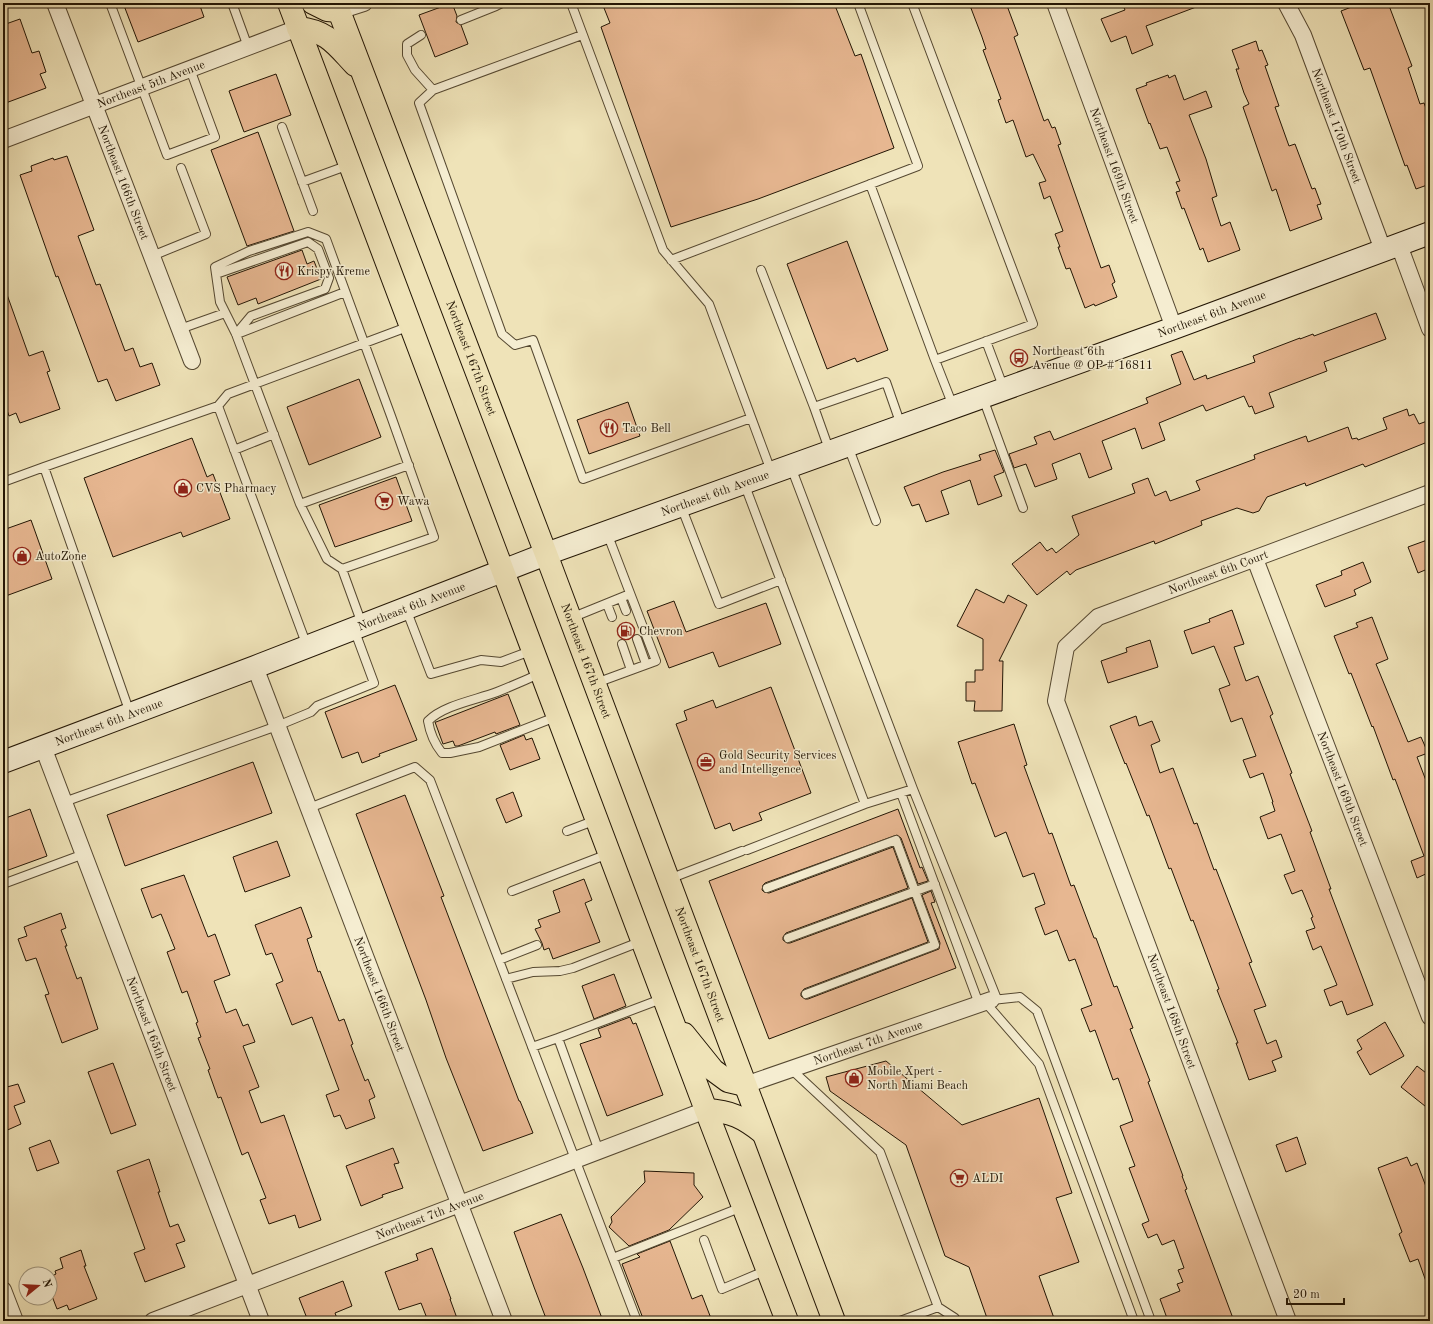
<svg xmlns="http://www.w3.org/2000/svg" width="1433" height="1324" font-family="'Old Standard TT',serif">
<rect width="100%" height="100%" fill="#efe3b8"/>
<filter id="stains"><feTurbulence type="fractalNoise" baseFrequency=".005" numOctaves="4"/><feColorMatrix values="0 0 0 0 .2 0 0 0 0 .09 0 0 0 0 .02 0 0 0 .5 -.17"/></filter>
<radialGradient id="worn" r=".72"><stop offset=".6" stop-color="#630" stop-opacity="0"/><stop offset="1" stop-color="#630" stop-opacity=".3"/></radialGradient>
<path fill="#e7b791" stroke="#221504" d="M123 3H199L204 17 138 42Z
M452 3 457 16 456 22 461 25 468 44 435 57 419 15Z
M602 3H834L855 56 861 54 894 148 758 199 671 227 601 27 610 23Z
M969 3H1006L1018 35 1014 37 1044 121 1048 119 1052 128 1055 127 1061 144 1058 145 1101 268 1109 265 1115 282 1112 284 1117 297 1095 306 1094 304 1085 308 1070 268 1066 269 1058 247H1060L1055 234 1063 231 1050 196 1044 199 1039 183 1046 181 1033 154 1026 157 1013 120 1006 123 998 100 1001 99 983 50 986 49 982 37Z
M1122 3H1204V4L1146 26 1153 45 1132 54 1126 36 1111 42 1101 19 1125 10Z
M1362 3H1388L1412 66 1408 68 1420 104 1424 103 1430 119V184L1416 189 1407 165 1405 166 1370 68 1364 70 1341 11Z
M20 19 32 53 39 51 46 72 40 74 46 88 3 104V25Z
M1256 41 1259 51 1262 50 1268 65 1265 66 1279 106 1275 107 1289 146 1295 144 1312 189 1315 188 1321 204 1317 205 1322 219 1290 231 1276 189 1272 191 1243 107 1249 104 1244 93 1236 69H1239L1232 50Z
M276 74 291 115 244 132 229 91Z
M1168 75 1169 78 1175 75 1184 100 1206 91 1212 107 1189 115 1206 159 1217 196 1212 198 1221 226 1230 222 1240 250 1208 262 1203 248 1200 250 1184 208 1182 209 1176 192 1180 191 1176 182 1180 181 1167 147 1160 149 1150 123 1149 124 1136 89 1147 85 1146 83Z
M258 132 294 231 247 246 211 150Z
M67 156 94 230 78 236 96 285 100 284 125 351 133 348 140 367 152 363 160 385 116 401 107 379 98 382 58 276 56 277 20 175 32 171 31 166 53 158 54 160Z
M847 241 888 350 857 362 855 358 827 369 787 264Z
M302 250 307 264 314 261 321 279 258 304 256 298 238 305 227 277Z
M3 289H5L29 356 43 351 50 371 47 372 60 409 20 423 16 413 9 416 3 398Z
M1376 313 1386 339 1324 362 1327 371 1269 393 1274 407 1255 414 1252 406 1249 407 1244 396 1206 411 1203 405 1159 423 1165 440 1142 449 1135 428 1102 441 1112 469 1089 478 1080 453 1052 464 1057 479 1035 487 1026 464 1014 468 1009 454 1037 444 1034 437 1050 431 1054 440 1148 403 1146 398 1181 384 1171 355 1182 351 1194 380 1206 375 1207 379 1255 362 1253 356 1300 338V339L1313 334 1314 336Z
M359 379 381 437 309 465 287 407Z
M628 402 640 436 589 454 577 420Z
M1407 409 1409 416 1414 414 1419 424 1430 420V441L1365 467 1363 464 1306 486 1305 483 1267 497 1259 511 1253 513 1237 508 1201 521 1202 525 1155 544 1154 541 1076 570 1070 575 1067 571 1037 595 1012 564 1040 542 1047 551 1052 548 1056 553 1079 535 1072 516 1135 493 1132 484 1148 478 1155 496 1166 491 1170 501 1200 490 1196 481 1255 459 1254 455 1306 436 1308 442 1348 427 1352 439 1357 438 1358 440 1387 429 1383 418Z
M192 438 207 477 213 474 230 519 183 537 181 532 113 557 84 478Z
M995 450 1004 472 994 476 1002 496 978 505 970 480 941 491 949 514 926 522 919 504 912 506 904 487 943 472 981 460 979 455Z
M396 477 412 521 335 547 319 505Z
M31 520 52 579 3 597V530Z
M1430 539V568L1418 573 1408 547Z
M1363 562 1371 582 1354 590 1356 595 1325 607 1316 585 1342 575 1341 571Z
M976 589 1004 603 1008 595 1027 605 999 661H1003L1002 711H974L975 701H966V682H975V670H983V639L957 626Z
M674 601 686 632 766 603 781 644 719 667 713 652 669 668 647 611Z
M1232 610 1244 644 1234 647 1246 681 1258 676 1273 714 1270 716 1292 773 1290 774 1312 831 1310 832 1331 889H1329L1373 1005 1347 1015 1342 1001 1330 1006 1324 990 1337 985 1321 946 1313 950 1306 931 1315 928 1311 918 1313 917 1302 890 1292 894 1284 875 1295 871 1281 834 1268 839 1260 817 1275 811 1272 802H1273L1263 773 1250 778 1243 760 1256 756 1242 718 1231 722 1219 689 1230 685 1214 646 1192 654 1184 631 1210 622 1209 619Z
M1372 617 1388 659 1376 664 1408 742 1421 737 1428 753 1417 757 1430 791V872L1417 878 1411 861 1424 856 1395 779 1393 780 1373 726 1372 727 1351 673 1349 674 1334 636 1358 627 1356 623Z
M1150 640 1158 667 1108 683 1101 661 1127 652 1126 648Z
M395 685 417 740 379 754 380 756 362 763 358 752 342 758 325 712Z
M771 687 811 793 759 813 762 820 740 828 733 831 730 823 715 829 676 724 687 720 684 711 713 700 716 708Z
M508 694 520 725 496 734 495 732 458 746H455L453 741 443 744 435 722H436Z
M1136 716 1139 726 1152 721 1160 741 1151 745 1160 773 1173 768 1194 824 1197 823 1214 870 1216 869 1252 962 1249 963 1266 1006 1254 1010 1267 1044 1276 1040 1282 1057 1272 1061 1276 1071 1249 1080 1236 1043H1238L1217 990 1219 989 1193 920 1191 921 1171 868 1169 869 1149 815 1147 816 1126 763 1125 764 1110 726Z
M1014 724 1027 765 1024 766 1049 834 1052 833 1071 886 1074 885 1094 938H1096L1114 987 1117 986 1133 1028 1130 1029 1150 1081 1148 1082 1183 1176H1182L1187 1189 1185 1190 1234 1321H1168L1160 1299 1180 1291 1177 1284 1183 1282 1178 1270 1184 1268 1174 1240 1162 1245 1157 1234 1148 1238 1142 1224 1149 1221 1129 1168 1135 1166 1120 1126 1133 1121 1118 1078 1113 1080 1095 1030 1090 1032 1081 1009 1092 1005 1075 959 1069 961 1057 930 1045 935 1035 908 1045 904 1034 873 1023 877 1006 832 995 837 975 783 972 784 958 742Z
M524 735 526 740 532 738 540 759 510 770 500 745Z
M253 762 272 813 125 866 107 815Z
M513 792 522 816 506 823 496 799Z
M405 795 444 896 441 897 519 1101H520L533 1133 483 1151 446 1058 426 1000 356 814Z
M30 809 47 856 3 872V819Z
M898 809 920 868 922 867 928 881 918 884 901 838 897 835 765 883 763 885 762 890 764 892 769 893 893 847 908 888 786 933 783 937V940L787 943H790L912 898 928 942 804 989 801 993V996L805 999H808L939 949 940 943 922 895 931 891 935 902 931 903 956 968 769 1039 709 881Z
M277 841 290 876 245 892 233 857Z
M184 875 208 937 215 934 230 975 214 981 226 1013 236 1009 243 1026 248 1024 255 1042 243 1046 259 1087 249 1091 261 1123 284 1115 321 1220 299 1228 295 1215 269 1224 260 1200 266 1198 248 1152 242 1155 221 1097 218 1098 208 1070 210 1069 198 1038 201 1037 196 1023 198 1022 187 991 182 993 167 952 175 949 161 914 152 918 141 889Z
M584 879 592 900 585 903 600 942 553 959 549 948 544 950 542 943 535 929 541 927 538 920 560 912 553 891Z
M301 907 312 937 307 939 318 972 320 971 339 1021 344 1019 353 1044 351 1045 365 1081 368 1079 375 1097 369 1100 375 1118 346 1129 340 1115 334 1117 326 1095 339 1090 312 1017 292 1025 276 984 283 981 272 953 266 955 255 925Z
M61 913 66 928 61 930 67 946H65L77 979 81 977 98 1029 62 1043 45 995 49 994 36 958 26 961 18 939 27 936 24 927Z
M614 974 626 1006 594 1019 582 986Z
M630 1017 633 1024 636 1023 663 1095 607 1116 580 1044 601 1037 598 1029Z
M1385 1022 1404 1056 1370 1075 1357 1052 1362 1049 1357 1040Z
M886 1061 962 1125 1039 1098 1072 1193 1056 1198 1079 1262 1039 1276 1055 1321H988L969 1267 945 1256 906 1145 830 1091 826 1077Z
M113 1063 136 1125 111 1134 88 1072Z
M1417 1066 1430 1076V1110L1401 1087Z
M4 1079 7 1087 18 1084 25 1102 14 1106 21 1124 3 1132V1080Z
M1297 1137 1306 1164 1286 1172 1276 1145Z
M50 1140 59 1163 37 1171 29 1148Z
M393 1148 399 1163 394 1164 403 1188 382 1195 383 1197 361 1206 346 1166Z
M1407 1157 1411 1166 1417 1163 1430 1197V1286L1428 1287 1418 1259 1410 1262 1399 1234 1402 1232 1378 1168Z
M149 1159 160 1192H158L170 1227 178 1224 185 1241 176 1244 185 1267 145 1282 134 1253 145 1249 117 1171Z
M644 1171 694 1173V1185L703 1197 669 1230 629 1246 609 1227 612 1222 611 1217 645 1182Z
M561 1214 583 1268 603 1321H547L534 1287 514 1232Z
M670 1241 692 1299 702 1295 712 1321H644L622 1264 640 1257 637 1254Z
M432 1248 451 1299H450L458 1321H428L421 1303 399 1310 385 1272 418 1260 416 1254Z
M81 1250 86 1266H84L97 1299 69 1310 67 1305 57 1309 50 1291V1277L56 1274 55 1271 63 1268 60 1258Z
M343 1281 352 1306 335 1313 338 1321H308L299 1298Z"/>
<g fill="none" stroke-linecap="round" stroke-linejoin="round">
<defs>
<path id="lane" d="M110 3 167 155 215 137 190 69
M232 3 248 47
M571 3 663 250 709 304 771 471
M461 20 496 6 502 3
M421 35 407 44V55L415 70 433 90
M582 35 433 90 419 103 502 334 515 345 533 340 583 479 751 418
M282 127 313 211
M302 182 349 165
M870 184 935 360 1033 324 912 3
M152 256 206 234 181 168
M671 260 918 166 858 3
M761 270 814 407
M216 274 308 242 318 249 329 278 325 289 251 316 236 334
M180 329 225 313
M237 334 345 292
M986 341 1004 389
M935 360 953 406
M983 398 1023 508
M218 406 307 646
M848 446 876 521
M234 450 274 434
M830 452 814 407 886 382 901 425
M44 467 130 713
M791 467 913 789 997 999
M3 482 44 467 218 406 228 394 410 326
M744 483 865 804 913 789
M300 504 409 465
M681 506 719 604 781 580
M342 569 434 537 391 416 326 239 308 232 249 251 215 267 220 302 236 334 300 504 327 559 342 569 362 624
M621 598 626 611
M607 604 612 617
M406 609 431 674 481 660 501 662 533 650
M571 618 630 594
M637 639 646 664
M622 644 631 670
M541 673C526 680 512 686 497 692 476 700 444 705 428 721 430 733 434 743 442 753H450L479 747 558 716
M596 683 656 661 607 533
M901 793 979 1004
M64 802 277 726 311 712 317 706 374 683 354 629
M309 808 415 767 430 780 637 1321
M567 831 596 820
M747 850 865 804
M669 879 742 851
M3 884 84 854
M767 888 896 840 935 945 806 994
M512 891 608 854
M788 938 935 884
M499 960 537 945
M506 979 533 972 560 971 573 968 642 941
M992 1000 1020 997 1037 1011 1151 1321
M985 1002 1039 1064 1134 1321
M558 1038 664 998
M532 1047 558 1038 599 1151
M791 1069 880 1152 938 1307 955 1318 956 1321
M704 1240 722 1289 767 1270
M613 1258 742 1207
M900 1321 938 1307"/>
<g id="street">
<path id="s1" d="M55 3 192 361"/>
<path id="s2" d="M1055 3 1174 328"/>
<path id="s3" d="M1286 3 1303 35 1383 250"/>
<path d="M339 11 364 3"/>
<path id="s4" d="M3 140 298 28"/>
<path d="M1399 245 1430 329"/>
<path id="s5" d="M1255 559 1430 1017"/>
<path id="s6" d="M255 667 504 1321"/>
<path id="s7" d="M43 747 261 1321"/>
<path id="s8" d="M745 1085 991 1000"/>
<path d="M3 1290 15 1321"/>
<path id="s9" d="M153 1321 706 1110"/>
<path id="s10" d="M1288 1321 1056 701 1066 647 1098 617 1430 493"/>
</g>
<g id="secondary">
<path id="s11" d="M3 762 255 667 546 554 1174 328 1430 233"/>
</g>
<g id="primary">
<path d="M289 3 706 1110 787 1321"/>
<path d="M313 3 327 10 339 11"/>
<path id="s12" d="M336 3 546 554 834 1321"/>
<path d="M298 28C328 31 336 45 355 65"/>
<path d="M684 1034 713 1070 728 1081 745 1085"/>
<path d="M706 1110C731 1111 744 1118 763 1133"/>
</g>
</defs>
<use href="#lane" stroke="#554831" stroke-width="10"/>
<use href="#street" stroke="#554831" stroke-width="18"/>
<use href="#secondary" stroke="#221504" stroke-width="24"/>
<use href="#primary" stroke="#221504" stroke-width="24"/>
<use href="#lane" stroke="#f5edd1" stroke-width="8"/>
<use href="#street" stroke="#f5edd1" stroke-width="16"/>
<use href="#secondary" stroke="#f5edd1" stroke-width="22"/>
<use href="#primary" stroke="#efe3b8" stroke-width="22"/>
</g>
<defs>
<symbol id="restaurant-ring" viewBox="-11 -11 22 22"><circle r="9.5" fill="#f5edd1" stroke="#8f2418" stroke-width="1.5"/><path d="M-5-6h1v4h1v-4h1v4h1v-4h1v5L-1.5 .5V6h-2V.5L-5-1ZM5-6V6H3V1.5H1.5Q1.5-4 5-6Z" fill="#8f2418"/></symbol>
<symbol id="bus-ring" viewBox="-11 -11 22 22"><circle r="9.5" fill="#f5edd1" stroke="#8f2418" stroke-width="1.5"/><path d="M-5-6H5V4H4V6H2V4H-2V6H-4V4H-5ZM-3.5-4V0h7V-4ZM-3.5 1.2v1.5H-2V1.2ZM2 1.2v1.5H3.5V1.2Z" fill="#8f2418"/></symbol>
<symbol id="shop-ring" viewBox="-11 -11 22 22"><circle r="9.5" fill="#f5edd1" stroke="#8f2418" stroke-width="1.5"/><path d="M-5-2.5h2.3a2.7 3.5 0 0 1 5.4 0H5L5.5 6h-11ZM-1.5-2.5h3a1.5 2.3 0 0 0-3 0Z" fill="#8f2418"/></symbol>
<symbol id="supermarket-ring" viewBox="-11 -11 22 22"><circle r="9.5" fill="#f5edd1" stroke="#8f2418" stroke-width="1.5"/><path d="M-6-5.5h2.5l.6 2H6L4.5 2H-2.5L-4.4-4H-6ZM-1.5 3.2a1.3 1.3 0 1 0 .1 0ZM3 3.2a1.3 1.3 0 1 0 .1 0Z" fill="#8f2418"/></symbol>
<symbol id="fuel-ring" viewBox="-11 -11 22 22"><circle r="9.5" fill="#f5edd1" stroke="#8f2418" stroke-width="1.5"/><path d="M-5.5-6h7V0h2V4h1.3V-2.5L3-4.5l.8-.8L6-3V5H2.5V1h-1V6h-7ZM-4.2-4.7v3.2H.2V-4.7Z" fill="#8f2418"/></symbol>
<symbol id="office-ring" viewBox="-11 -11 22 22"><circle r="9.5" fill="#f5edd1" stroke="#8f2418" stroke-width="1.5"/><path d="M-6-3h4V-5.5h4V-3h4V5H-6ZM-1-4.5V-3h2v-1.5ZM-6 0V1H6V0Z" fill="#8f2418"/></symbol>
</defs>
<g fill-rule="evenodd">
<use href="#restaurant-ring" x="274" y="261" width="20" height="20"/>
<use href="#bus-ring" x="1009" y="348" width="20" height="20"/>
<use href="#restaurant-ring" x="599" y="418" width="20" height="20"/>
<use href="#shop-ring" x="173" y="478" width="20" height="20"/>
<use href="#supermarket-ring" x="374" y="491" width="20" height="20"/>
<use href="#shop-ring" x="12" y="546" width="20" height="20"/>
<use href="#fuel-ring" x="616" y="621" width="20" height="20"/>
<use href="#office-ring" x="696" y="752" width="20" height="20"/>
<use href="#shop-ring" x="844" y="1068" width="20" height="20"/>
<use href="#supermarket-ring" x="949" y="1168" width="20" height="20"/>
</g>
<g text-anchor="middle" stroke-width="3" stroke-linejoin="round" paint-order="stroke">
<g font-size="12" fill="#221504" stroke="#f5edd1">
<text dy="4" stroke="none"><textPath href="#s4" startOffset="158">Northeast 5th Avenue</textPath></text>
<text dy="4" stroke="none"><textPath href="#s3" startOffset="133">Northeast 170th Street</textPath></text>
<text dy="4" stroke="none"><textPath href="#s2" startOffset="173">Northeast 169th Street</textPath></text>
<text dy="4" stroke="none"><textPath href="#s1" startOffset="192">Northeast 166th Street</textPath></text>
<text dy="4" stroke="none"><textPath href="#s11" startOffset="1289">Northeast 6th Avenue</textPath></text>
<text dy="4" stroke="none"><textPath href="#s12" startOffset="380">Northeast 167th Street</textPath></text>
<text dy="4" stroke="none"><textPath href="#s11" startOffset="761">Northeast 6th Avenue</textPath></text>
<text dy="4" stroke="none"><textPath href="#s10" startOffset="889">Northeast 6th Court</textPath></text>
<text dy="4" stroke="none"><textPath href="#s11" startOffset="437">Northeast 6th Avenue</textPath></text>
<text dy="4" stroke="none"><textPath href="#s12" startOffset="704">Northeast 167th Street</textPath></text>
<text dy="4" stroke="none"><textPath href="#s11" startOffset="113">Northeast 6th Avenue</textPath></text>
<text dy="4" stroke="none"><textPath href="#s5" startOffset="246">Northeast 169th Street</textPath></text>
<text dy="4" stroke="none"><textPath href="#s12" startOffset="1028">Northeast 167th Street</textPath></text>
<text dy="4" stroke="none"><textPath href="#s6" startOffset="350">Northeast 166th Street</textPath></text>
<text transform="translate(1172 1011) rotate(70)" y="4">Northeast 168th Street</text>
<text dy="4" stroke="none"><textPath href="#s7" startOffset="307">Northeast 165th Street</textPath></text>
<text dy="4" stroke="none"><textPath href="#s8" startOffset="130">Northeast 7th Avenue</textPath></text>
<text dy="4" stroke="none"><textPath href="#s9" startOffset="296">Northeast 7th Avenue</textPath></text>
</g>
<g font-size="12" fill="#221504" stroke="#f5edd1" text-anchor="start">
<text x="297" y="275">Krispy Kreme</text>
<text x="1032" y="355">Northeast 6th<tspan x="1032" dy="14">Avenue @ OP # 16811</tspan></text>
<text x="622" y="432">Taco Bell</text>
<text x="196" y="492">CVS Pharmacy</text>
<text x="397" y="505">Wawa</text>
<text x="35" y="560">AutoZone</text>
<text x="639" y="635">Chevron</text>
<text x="719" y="759">Gold Security Services<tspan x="719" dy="14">and Intelligence</tspan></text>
<text x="867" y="1075">Mobile Xpert -<tspan x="867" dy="14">North Miami Beach</tspan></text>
<text x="972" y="1182">ALDI</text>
</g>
</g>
<rect width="1433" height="1324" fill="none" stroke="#efe3b8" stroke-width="16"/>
<rect x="4" y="4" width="1425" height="1316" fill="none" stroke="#221504" stroke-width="2"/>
<rect x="8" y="8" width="1417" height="1308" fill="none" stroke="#221504"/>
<g transform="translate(38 1286) rotate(72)"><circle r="19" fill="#f5edd1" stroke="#a1977f"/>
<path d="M0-3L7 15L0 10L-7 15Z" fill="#8f2418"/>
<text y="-6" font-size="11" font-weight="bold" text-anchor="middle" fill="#221504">N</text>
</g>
<path d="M1287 1298v6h57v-6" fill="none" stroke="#221504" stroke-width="2"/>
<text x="1293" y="1298" font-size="12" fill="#221504" stroke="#f5edd1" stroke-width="3" paint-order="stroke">20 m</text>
<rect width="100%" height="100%" filter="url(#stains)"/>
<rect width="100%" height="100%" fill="url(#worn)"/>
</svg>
